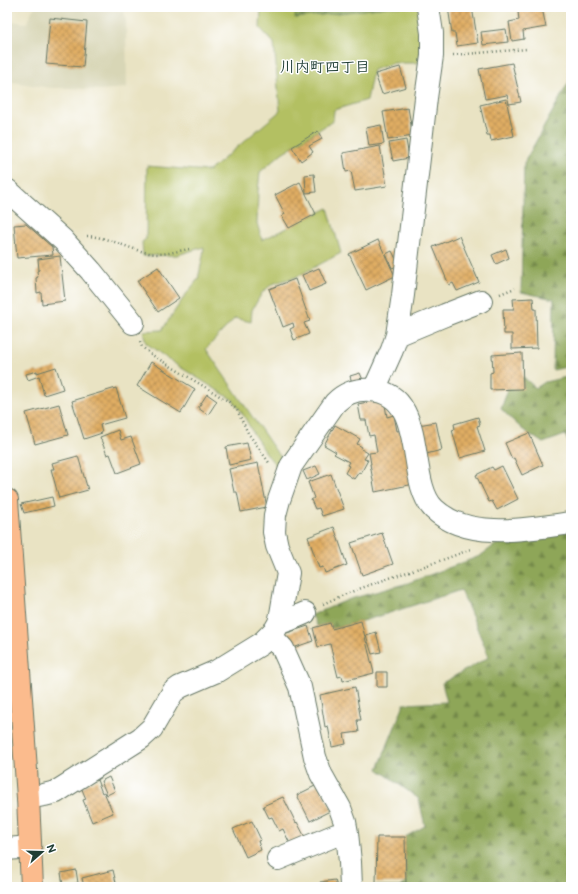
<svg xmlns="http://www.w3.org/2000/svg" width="578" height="894" font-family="'Balsamiq Sans','Klee One',sans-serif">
<defs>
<pattern id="forest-firs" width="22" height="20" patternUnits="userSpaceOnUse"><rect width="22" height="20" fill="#8ea658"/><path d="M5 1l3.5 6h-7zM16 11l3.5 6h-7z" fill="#73884a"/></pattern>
<pattern id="building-cross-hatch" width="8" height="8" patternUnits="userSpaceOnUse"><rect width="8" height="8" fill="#e0ad64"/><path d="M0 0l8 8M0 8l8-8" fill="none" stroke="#b58e53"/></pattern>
</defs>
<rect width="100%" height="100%" fill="#fff"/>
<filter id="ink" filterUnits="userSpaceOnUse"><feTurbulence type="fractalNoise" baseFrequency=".025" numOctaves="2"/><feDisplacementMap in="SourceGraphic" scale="8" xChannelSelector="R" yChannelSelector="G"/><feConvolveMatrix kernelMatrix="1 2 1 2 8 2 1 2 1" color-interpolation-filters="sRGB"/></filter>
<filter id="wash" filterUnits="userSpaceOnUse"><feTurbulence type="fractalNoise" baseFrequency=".012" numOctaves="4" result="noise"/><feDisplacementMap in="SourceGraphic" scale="16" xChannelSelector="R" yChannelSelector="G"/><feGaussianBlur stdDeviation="0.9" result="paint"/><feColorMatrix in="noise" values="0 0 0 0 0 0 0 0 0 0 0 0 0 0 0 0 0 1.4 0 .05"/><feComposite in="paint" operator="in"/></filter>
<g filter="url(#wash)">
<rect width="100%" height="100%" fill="#e9e3c3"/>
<path fill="#d8d6b6" d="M35 7H78L124 11 126 21 127 88 100 90 69 88H51L7 81V21L27 23 33 9Z"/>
<path fill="#b3c062" stroke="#697e4b" d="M261 7H296V18L387 7H418L422 31 420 61 417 63H394L373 70 367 100 334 110 333 121 282 153 260 172 258 191 257 223 262 240 328 208 341 253 296 277 272 284 262 293 252 310 251 322 235 318 206 349 275 450 286 462 279 469 268 456 254 435 244 416 233 400 172 362 146 343 143 331 162 330 184 297 198 279 203 256 204 247 177 255 143 256 142 242 146 239 147 166 209 171 280 111 274 43 260 28Z"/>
<path fill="url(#forest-firs)" stroke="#567246" d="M296 7H387L295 18Z
M571 78V366L553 370 554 299 521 292 524 163Z
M571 376V448L565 435 543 443 522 429 501 409 508 389 523 388V377L536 388 545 382Z
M571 531V887H401L406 883 405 837 425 826 419 799 378 769 404 704 447 702 442 683 489 657 461 590 380 616 332 629 330 623 317 626 312 615 350 599 408 583 480 556 495 545 508 540Z"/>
<g id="blocks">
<path fill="url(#building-cross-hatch)" d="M448 7H472L478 43 457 46 455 33H452Z
M542 8 546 27 523 31 524 39 512 41 509 22 519 20 518 12Z
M50 18 87 22 83 67 46 64Z
M506 29 508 42 483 45 481 32Z
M512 63 521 102 509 104 507 95 485 99 479 69Z
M400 67 406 87 382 94 375 74Z
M506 99 514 136 491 141 490 135H487L480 105Z
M408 108 413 136 388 140 383 112Z
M381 125 384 144 369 146 366 128Z
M318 131 322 139 309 146 313 152 301 161 292 147Z
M406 140 409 158 393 161 389 143Z
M380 146 387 186 355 191 351 171 346 172 343 153Z
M314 174 316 192 306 193 305 175Z
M300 182 316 214 289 228 282 216 285 214 275 195Z
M26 224 52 247 53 255 17 258 14 225Z
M459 236 479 282 457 291 453 283 449 285 433 247Z
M378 240 395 276 366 290 349 254Z
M506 249 509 258 496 264 492 255Z
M392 251 399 265 392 268 386 254Z
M60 256 65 301 42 304 41 292 37 293 36 278 38 277 37 271 39 270 38 259Z
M158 267 179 298 158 312 137 281Z
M319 268 326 284 309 291 302 275Z
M295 279 310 321 304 323 309 334 294 340 290 329 294 327 293 323 283 327 269 289Z
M533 298 534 309H536L537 348 512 349V334H504L503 309H514L513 299Z
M522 353 523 389 490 390V373L493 372 492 355Z
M151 362 195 389 181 413 137 386Z
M56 367 63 389 44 395 39 376 28 380 26 374 37 371V373Z
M360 373 363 380 352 383 350 376Z
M116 388 125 418 100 425 102 433 84 439 72 401Z
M207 394 217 401 208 415 198 408Z
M384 399 387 417 394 415 397 431 404 430 414 484 375 492 370 464H371L369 453 377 452 374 435 369 436 366 420H361L358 404Z
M59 404 68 435 35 444 26 413Z
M478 417 480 425 477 426 485 451 460 458 452 430 455 429 454 424Z
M436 422 442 450 426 454 418 425Z
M335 425 360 439 357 444 362 447 361 449 368 453 364 459 368 460 361 473 359 472 354 479 345 473 349 466 347 465 349 462 334 454 336 452 324 445Z
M118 430 121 440 131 437 141 464 117 473 110 454 107 455 100 437Z
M529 433 543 465 522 475 514 458 512 459 505 443Z
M247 443 251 460 229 465 226 447Z
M78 456 88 490 59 498 51 469H54L52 463Z
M258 463 267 507 241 512 237 492H234L229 469Z
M316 466 320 474 307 480 303 471Z
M502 466 518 499 497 510 492 501 489 502 476 475 492 467 494 470Z
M331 474 344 509 322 516 319 508 315 509 311 500 314 498 308 482Z
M52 497 54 506 24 513 21 504Z
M334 527 347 565 325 573 323 567 319 568 308 537Z
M382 533 393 564 362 575 351 543Z
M361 621 374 673 343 681 342 676 338 677 330 644 318 647 313 628 330 623 332 629Z
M308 626 313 641 290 649 284 634Z
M376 632 381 652 372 654 366 635Z
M377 672H387V687H377Z
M355 687 361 720H357L359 732 344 734 346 744 332 747 328 726 325 727 320 695Z
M109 777 115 791 107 795 101 781Z
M97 780 102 793 104 792 113 813 92 822 83 800 86 799 81 787Z
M319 784 332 810 310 821 297 795Z
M283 797 296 823 297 822 306 839 291 846 283 829 279 831 272 817 269 818 263 806Z
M252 821 261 840 258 841 261 850 246 857 233 829Z
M377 837H405L406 883H376Z
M76 870 78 883 63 885 61 873Z
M113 870 117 887H84L82 878Z
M335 880 337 887H321L320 882Z"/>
</g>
</g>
<g filter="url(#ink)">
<use href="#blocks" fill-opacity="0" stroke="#676" stroke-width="1"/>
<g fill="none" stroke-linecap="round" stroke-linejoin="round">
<defs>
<path id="minor" d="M7 190 63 240 91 271 133 323
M397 335 445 315 481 301
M374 390 392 350 397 335 403 295 426 98 432 56V33L428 7
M279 623 291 619 305 613
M270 635 283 649 300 687 315 757 321 774 340 808 345 822 347 833 350 862 351 887
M28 798 44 795 56 792 141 738 152 728 173 692 180 687 217 671 261 644 275 630 279 623 281 614 288 573 277 546 274 532 275 515 279 500 291 466 335 403C345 393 356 389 370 390 429 393 405 481 434 509 468 541 529 529 571 523
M7 849 30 847
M278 859 336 835 347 833"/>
<path id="major" d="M7 500 28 798 32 887"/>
</defs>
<use href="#minor" stroke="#676" stroke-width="24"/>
<use href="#major" stroke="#676" stroke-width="24"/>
<path stroke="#676" stroke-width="2.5" stroke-dasharray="1 3" stroke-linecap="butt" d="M453 55 527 49
M87 236C109 237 128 249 149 253 162 256 177 251 189 249
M500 294 515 288
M140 342 142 347 152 355 228 401 237 410 248 433 270 464
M323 604C370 582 422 569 471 549"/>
<use href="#minor" stroke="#fff" stroke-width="22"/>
<use href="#major" stroke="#fbbb8d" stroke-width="22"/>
</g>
</g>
<g text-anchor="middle" stroke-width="3" stroke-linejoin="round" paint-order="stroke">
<g font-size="15" font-weight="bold" fill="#1f3d34" stroke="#fff">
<text x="325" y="72">川内町四丁目</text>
</g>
</g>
<rect width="578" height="894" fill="none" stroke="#fff" stroke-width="24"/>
<g transform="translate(42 852) rotate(70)" stroke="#ffffff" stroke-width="3" paint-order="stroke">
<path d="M0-3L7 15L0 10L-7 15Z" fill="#1f3d34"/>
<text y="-6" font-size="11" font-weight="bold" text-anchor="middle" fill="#1f3d34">N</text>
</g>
</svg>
